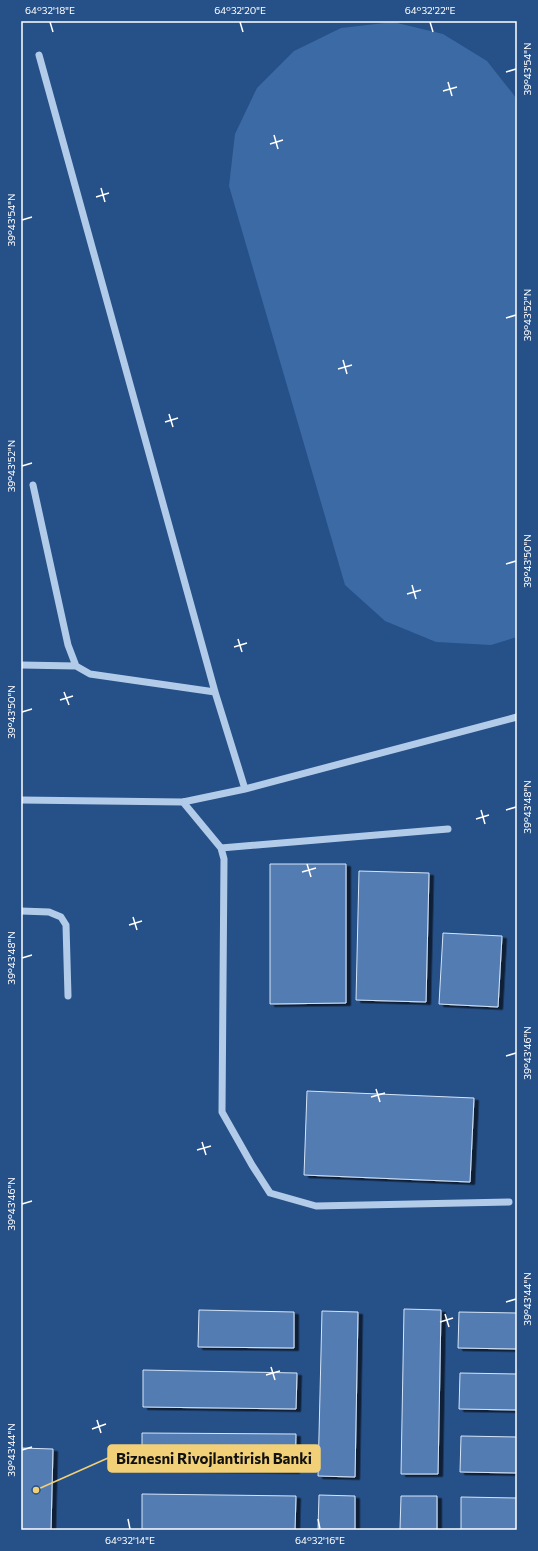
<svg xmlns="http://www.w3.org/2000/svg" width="538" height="1551" font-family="Commissioner,sans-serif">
<defs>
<filter id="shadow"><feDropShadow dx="4.5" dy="2.5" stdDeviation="0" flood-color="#0009"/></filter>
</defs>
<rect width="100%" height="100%" fill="#265088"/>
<path fill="#3b6aa5" d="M393 22 443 34 487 61 517 99V637L491 645 436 642 385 621 345 585 229 186 235 134 257 88 294 51 341 28Z"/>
<path fill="#537cb2" stroke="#d6e5f7" filter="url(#shadow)" d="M270 864H346V1003L270 1004Z
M359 871 429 873 426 1002 356 1000Z
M443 933 502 936 498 1007 439 1004Z
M307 1091 474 1098 470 1182 304 1175Z
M404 1309 441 1310 438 1474H401Z
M199 1310 294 1312V1348L198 1347Z
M322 1311 358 1312 355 1477 318 1476Z
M459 1312 517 1313V1349L458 1348Z
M143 1370 297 1373 296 1409 143 1407Z
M460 1373 517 1374V1410L459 1409Z
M142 1433 296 1434 295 1471 142 1469Z
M461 1436 517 1437V1473L460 1472Z
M21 1448 53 1449 51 1530H21Z
M142 1494 296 1496 295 1530H142Z
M319 1495 355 1496V1530H318Z
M401 1496H437V1530H400Z
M461 1497 517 1498V1530H461Z"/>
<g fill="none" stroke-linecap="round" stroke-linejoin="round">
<path stroke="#b2cbe9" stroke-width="7" d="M39 55 215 692 245 789 517 717
M33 485 68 645 76 666 90 674 215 692
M21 665 76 666
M21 800 183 802 245 789
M183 802 221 848 224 859 222 1112 252 1165 270 1193 316 1206 509 1202
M221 848 448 829
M21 911 49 912 61 917 66 925 68 996"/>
</g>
<path fill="none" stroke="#fff" stroke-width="1.5" d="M50 22 53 32M240 22 243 32M430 22 433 32M506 72 516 69M448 82 452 96M443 91 457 87M274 135 278 149M270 144 283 140M101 188 105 202M96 197 109 193M22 220 32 217M506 318 516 315M343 360 347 374M338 369 352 365M169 414 173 427M165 422 178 418M22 466 32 463M506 564 516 561M412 585 416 599M407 594 421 590M238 639 242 652M234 647 247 643M64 692 69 705M60 700 73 696M22 712 32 709M481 810 485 824M506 810 516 807M476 819 489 815M307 864 311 877M302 872 316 868M133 917 137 930M129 925 142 921M22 958 32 955M506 1056 516 1053M376 1089 380 1102M371 1097 385 1093M202 1142 206 1155M197 1150 211 1146M22 1204 32 1201M506 1302 516 1299M445 1314 449 1327M440 1322 453 1318M271 1367 275 1380M266 1375 280 1371M97 1420 101 1433M92 1429 106 1424M22 1450 32 1447M128 1519 130 1529M318 1519 320 1529"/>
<path fill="none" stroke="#f2d077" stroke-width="1.5" d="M36 1490L108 1458"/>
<circle fill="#f2d077" stroke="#265088" stroke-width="1.5" cx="36" cy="1490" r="4"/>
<rect fill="#f2d077" stroke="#f2d077" stroke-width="1.5" x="108" y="1445" width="212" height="27" rx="4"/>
<g font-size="15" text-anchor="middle" font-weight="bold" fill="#111">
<text x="214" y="1464">Biznesni Rivojlantirish Banki</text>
</g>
<rect width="538" height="1551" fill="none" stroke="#265088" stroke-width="44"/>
<rect x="22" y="22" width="494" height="1507" fill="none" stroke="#fff" stroke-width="1.5"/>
<g font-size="10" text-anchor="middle" fill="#fff">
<text x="50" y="14">64°32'18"E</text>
<text x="240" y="14">64°32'20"E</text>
<text x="430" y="14">64°32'22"E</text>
<text transform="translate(527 69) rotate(-90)" y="4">39°43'54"N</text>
<text transform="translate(11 220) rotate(-90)" y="4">39°43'54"N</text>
<text transform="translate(527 315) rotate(-90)" y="4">39°43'52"N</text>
<text transform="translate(11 466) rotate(-90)" y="4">39°43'52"N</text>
<text transform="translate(527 561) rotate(-90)" y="4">39°43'50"N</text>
<text transform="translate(11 712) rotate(-90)" y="4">39°43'50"N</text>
<text transform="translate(527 807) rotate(-90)" y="4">39°43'48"N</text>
<text transform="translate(11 958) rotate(-90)" y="4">39°43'48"N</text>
<text transform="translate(527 1053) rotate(-90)" y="4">39°43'46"N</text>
<text transform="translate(11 1204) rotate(-90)" y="4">39°43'46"N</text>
<text transform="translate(527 1299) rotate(-90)" y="4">39°43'44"N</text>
<text transform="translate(11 1450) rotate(-90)" y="4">39°43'44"N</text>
<text x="130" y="1544">64°32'14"E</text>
<text x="320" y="1544">64°32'16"E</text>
</g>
</svg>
